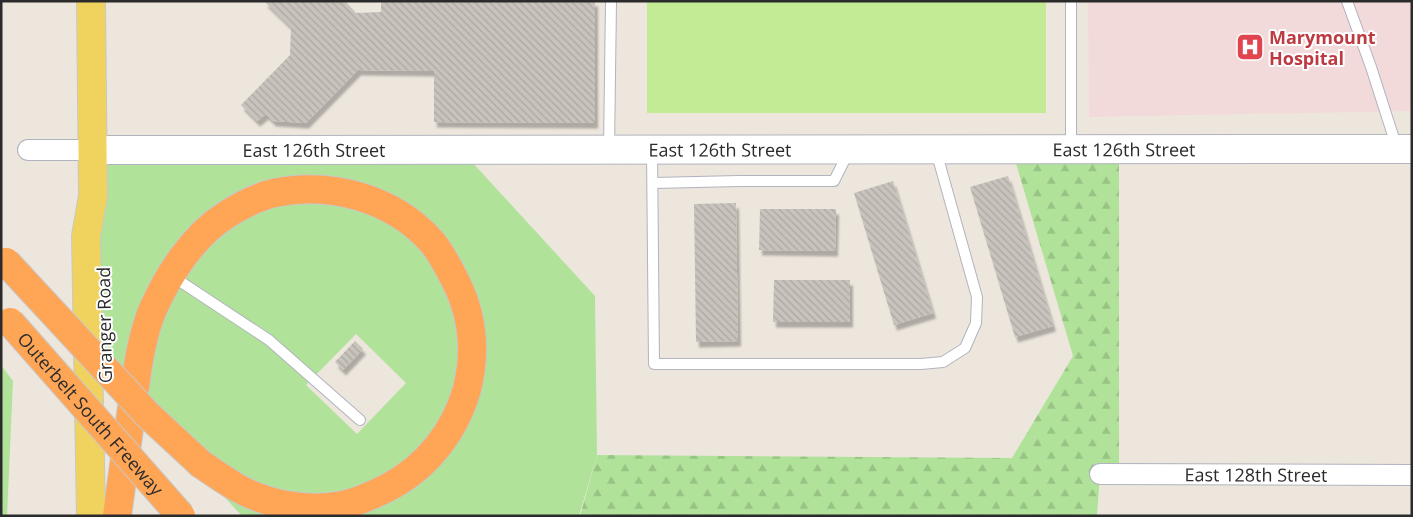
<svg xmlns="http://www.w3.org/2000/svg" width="1413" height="517" font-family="'Open Sans',sans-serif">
  <defs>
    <pattern id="forest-firs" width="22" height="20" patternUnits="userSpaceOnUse" patternTransform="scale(1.25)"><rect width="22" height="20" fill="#b0e399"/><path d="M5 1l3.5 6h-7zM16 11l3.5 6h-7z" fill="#98c384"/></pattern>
    <pattern id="building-back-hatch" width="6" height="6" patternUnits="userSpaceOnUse" patternTransform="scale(1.25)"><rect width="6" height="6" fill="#c8c3bc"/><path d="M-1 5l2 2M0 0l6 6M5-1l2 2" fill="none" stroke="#aca8a2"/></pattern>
    <filter id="shadow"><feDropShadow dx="3" dy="5.5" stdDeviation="1" flood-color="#0004"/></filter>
  </defs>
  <rect width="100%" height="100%" fill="#ede6dd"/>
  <!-- medical -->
  <path fill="#f3dada" d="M1088,1H1412V111L1089,117Z"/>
  <!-- grass -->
  <path fill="#b0e399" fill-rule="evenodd" d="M92,150H461L595,296L597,455L579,516H242L84,346ZM356,334L406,383L357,434L306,385Z
    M1,365L13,381L7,516H1Z"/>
  <!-- forest -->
  <path fill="url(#forest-firs)" d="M1012,150H1119V474H1100L1097,516H580L597,455L1012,458L1073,356Z"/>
  <!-- pitch -->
  <path fill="#c3ea95" d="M647,1H1046V113H647Z"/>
  <!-- building -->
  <path fill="url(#building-back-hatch)" filter="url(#shadow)" d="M264,1H345L356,13L381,12V1H595V123L434,122V71L358,70L306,123L273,121L266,114L257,121L241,105L290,55L291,27Z
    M1008,176L1053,326L1015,337L970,187Z
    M893,181L933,313L894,325L854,193Z
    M736,203L738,341L696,342L694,204Z
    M760,209H836L835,251L759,250Z
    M774,280H850V322H773Z
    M355,341L363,349L343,370L335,362Z"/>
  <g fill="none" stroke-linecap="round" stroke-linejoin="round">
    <!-- lane casing -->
    <g stroke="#b1b3be" stroke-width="12">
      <path id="lane" d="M1347,1L1371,67L1397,148
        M609,149L611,1
        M1071,149V1
        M652,150L654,364H921L943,362L965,348L976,323L977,297L936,151
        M653,183L739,181H834L849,151
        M172,276L269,340L360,420"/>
    </g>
    <!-- street casing -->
    <g stroke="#b1b3be" stroke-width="22">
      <g id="street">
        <path d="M28,150H92"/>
        <path id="s1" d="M1100,474L1412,475"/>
      </g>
    </g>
    <!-- secondary casing -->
    <g stroke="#b1b3be" stroke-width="30">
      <g id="secondary">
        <path id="s2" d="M92,150L1412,149"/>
      </g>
    </g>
    <!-- primary casing -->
    <g stroke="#c8c8c8" stroke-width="30">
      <path id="primary" d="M91,516L86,236L93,196L91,1"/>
    </g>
    <!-- highway casing -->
    <g stroke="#c8c8c8" stroke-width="30">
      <path id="highway" d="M117,516C122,479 127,443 132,407C137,374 140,340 153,309C168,275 193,236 226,215C240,206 257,197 274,193C330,181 393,198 432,242C442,254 449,268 456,282C473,316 476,353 467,389C455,432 426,468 387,488C373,495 358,502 343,505C308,512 267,505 236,487C224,480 213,472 201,464"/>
    </g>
    <!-- lane -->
    <use href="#lane" stroke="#fff" stroke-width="10"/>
    <!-- street -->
    <use href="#street" stroke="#fff" stroke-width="20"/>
    <!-- secondary -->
    <use href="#secondary" stroke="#fff" stroke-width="28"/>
    <!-- primary -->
    <use href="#primary" stroke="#f0d35e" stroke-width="28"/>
    <!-- highway -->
    <use href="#highway" stroke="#fea556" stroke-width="28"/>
    <!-- highway-bridge casing -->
    <g stroke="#c8c8c8" stroke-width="30" stroke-linecap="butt">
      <g id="highway-bridge">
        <path d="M6,262L147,414L201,464"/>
        <path id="s3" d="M10,322L181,516"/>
      </g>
    </g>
    <!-- highway-bridge -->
    <use href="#highway-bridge" stroke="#fea556" stroke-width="28"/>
  </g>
  <!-- icons -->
  <defs>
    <g id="hospital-square" transform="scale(1.4375)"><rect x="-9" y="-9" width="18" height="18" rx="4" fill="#e0444e" stroke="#fff"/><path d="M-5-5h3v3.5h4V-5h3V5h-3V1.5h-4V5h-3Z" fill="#fff"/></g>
  </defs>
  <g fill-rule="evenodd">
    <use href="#hospital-square" x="1250" y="47"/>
  </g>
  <g text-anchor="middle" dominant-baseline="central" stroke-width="4" stroke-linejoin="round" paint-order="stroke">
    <!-- health labels -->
    <g font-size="18" font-weight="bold" fill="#be3a42" stroke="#fff" text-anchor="start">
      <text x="1269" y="37">Marymount<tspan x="1269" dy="21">Hospital</tspan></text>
    </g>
    <!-- street labels -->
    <g font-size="18" fill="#2b2b2b" stroke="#fff">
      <text stroke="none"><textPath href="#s2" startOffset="222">East 126th Street</textPath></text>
      <text stroke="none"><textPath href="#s2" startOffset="628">East 126th Street</textPath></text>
      <text stroke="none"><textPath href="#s2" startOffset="1032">East 126th Street</textPath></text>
      <text transform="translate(104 325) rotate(-91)">Granger Road</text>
      <text stroke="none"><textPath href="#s3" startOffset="122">Outerbelt South Freeway</textPath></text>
      <text stroke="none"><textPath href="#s1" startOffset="156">East 128th Street</textPath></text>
    </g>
  </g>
  <!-- border -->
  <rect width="1413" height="517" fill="none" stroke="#2b2b2b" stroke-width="5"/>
</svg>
